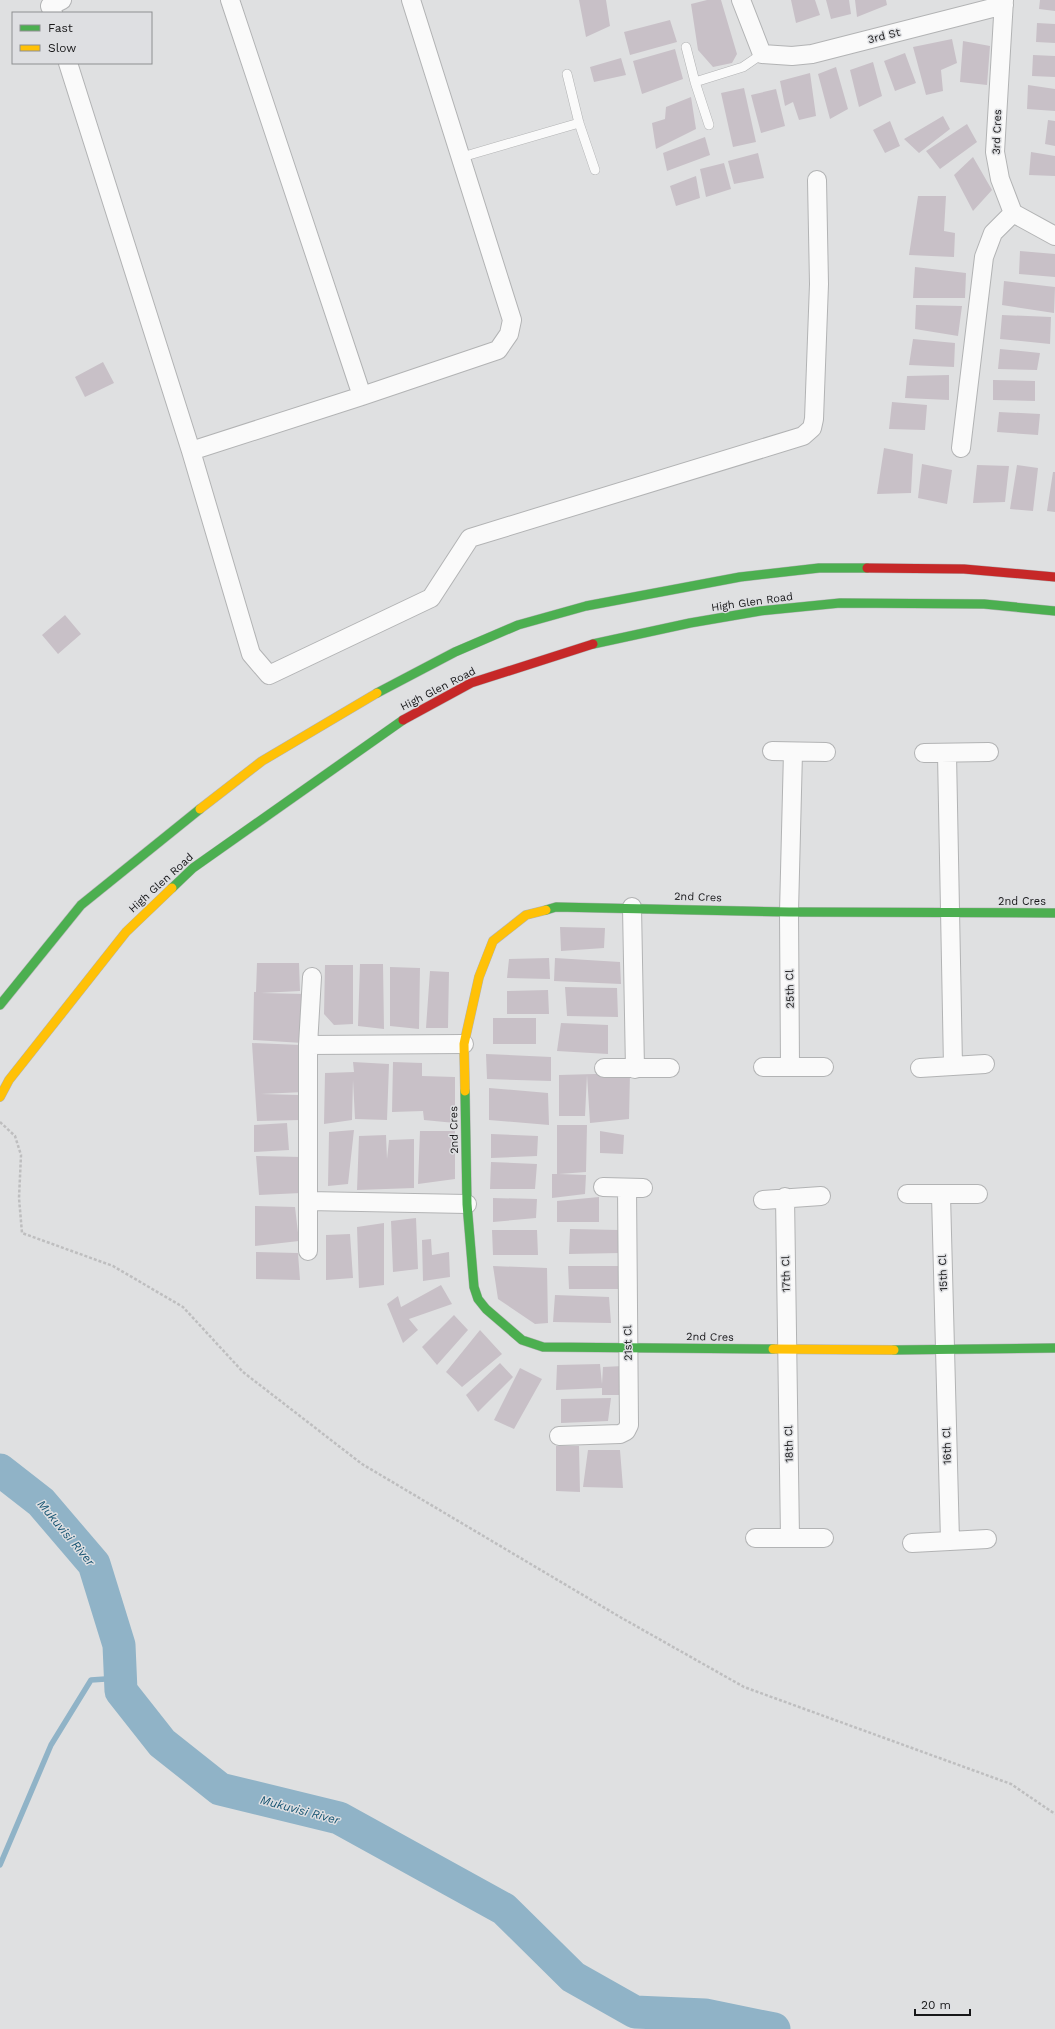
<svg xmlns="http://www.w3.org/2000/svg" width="1055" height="2029" font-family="'Work Sans',sans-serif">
  <rect width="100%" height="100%" fill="#dfe0e1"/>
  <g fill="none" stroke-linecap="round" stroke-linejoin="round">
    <!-- stream -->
    <path stroke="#90b3c7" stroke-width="5.5" d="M0,1865L51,1745L91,1680L120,1678"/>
    <!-- river -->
    <path stroke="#90b3c7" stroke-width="33" d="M0,1470L41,1502L94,1564L119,1645L121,1691L162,1743L220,1789L339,1818L504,1909L573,1977L635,2012L705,2015L774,2029"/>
  </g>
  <!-- building -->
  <path fill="#c8c0c7" d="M579,0H606L610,26L586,37Z
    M707,0H721L737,54L732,63L713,67L698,50L691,4Z
    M791,0H815L820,15L796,23Z
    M826,0H849L851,14L831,19Z
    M855,0H886L887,5L857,17Z
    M1040,0H1055V11L1039,9Z
    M670,20L677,42L630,55L624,32Z
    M1037,23L1055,24V43L1036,42Z
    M952,39L957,63L941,70L943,91L926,95L913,47Z
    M963,41L990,46L987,85L960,82Z
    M675,49L683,79L642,94L633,61Z
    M905,53L916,83L895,91L884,61Z
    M1033,55L1055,56V77L1032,76Z
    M621,58L626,75L594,82L590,67Z
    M873,62L882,96L859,107L850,70Z
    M836,67L848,109L830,119L818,74Z
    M810,73L816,116L799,120L793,102L785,106L780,81Z
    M1028,85L1055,89V111L1027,109Z
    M744,88L756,142L733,147L721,93Z
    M776,89L785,126L761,133L751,95Z
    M691,97L696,129L656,149L652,123L665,119L666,107Z
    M943,116L950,129L919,153L904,139Z
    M1048,120L1055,121V146L1045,144Z
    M890,121L900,146L885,153L873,130Z
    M967,124L977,142L940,169L926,151Z
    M705,137L710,155L667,171L663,153Z
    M1031,152L1055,156V176L1029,175Z
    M758,153L764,178L734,184L728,161Z
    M973,157L992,190L973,211L954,175Z
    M724,163L731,189L706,197L700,169Z
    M696,176L700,198L676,206L670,186Z
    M918,196H946L944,231L955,233L954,257L909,255Z
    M1020,251L1055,254V277L1019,274Z
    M915,267L966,273L965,298H913Z
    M1004,281L1055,287L1054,313L1002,305Z
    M916,305L962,306L958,336L915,329Z
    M1002,315L1051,317L1050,344L1000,339Z
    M913,339L955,343L954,367L909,365Z
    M1000,349L1040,353L1037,370L998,369Z
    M103,362L114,383L85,397L75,377Z
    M949,375V400L905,398L907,376Z
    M993,380L1035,381V401L993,400Z
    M892,402L927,405L925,430L889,429Z
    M999,412L1040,414L1038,435L997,432Z
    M884,448L913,454L911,493L877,494Z
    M922,464L952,470L947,504L918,498Z
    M977,465L1009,466L1005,502L973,503Z
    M1017,465L1038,468L1033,511L1010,509Z
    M1053,472H1055V512L1047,511Z
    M65,615L81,634L58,654L42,635Z
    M560,927L605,928L604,948L561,951Z
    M549,958L550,979L507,978L509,959Z
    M555,958L620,962L621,984L554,981Z
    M257,963H299L300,991L261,993L306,994L303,1043L253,1040L254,992H256Z
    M360,964H383L384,1029L358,1026Z
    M325,965H353V1024L334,1025L324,1014Z
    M390,967L420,968L419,1029L390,1026Z
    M430,971L449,972L448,1028H426Z
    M565,987L617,988L618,1017L567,1016Z
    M548,990L549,1014H507V991Z
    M493,1018H536V1044H493Z
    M561,1023L608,1025V1054L557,1051Z
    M252,1043L301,1045L304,1092L261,1094L299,1095L301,1120L257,1121Z
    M486,1054L551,1057V1081L487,1079Z
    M353,1062L389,1064L387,1120L355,1119L353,1080L352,1120L324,1124L325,1073L354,1072Z
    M393,1062L422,1063V1076L455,1077V1123L424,1120L423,1111L392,1112Z
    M630,1073L629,1119L590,1123L587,1075L585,1116H559V1075Z
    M489,1088L548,1093L549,1125L489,1120Z
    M287,1123L289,1150L254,1152V1125Z
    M557,1125H587L586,1172L559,1174L586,1175L585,1194L552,1198V1174H557Z
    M354,1130L348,1184L328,1186L329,1132Z
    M420,1131H455V1179L418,1184Z
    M600,1131L624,1135L623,1154L600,1153Z
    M491,1134L538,1136L537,1156L491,1158Z
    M386,1135L387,1159L389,1140L414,1139V1188L357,1190L359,1136Z
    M256,1156L301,1157V1193L259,1195Z
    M491,1162L537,1164L535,1189H490Z
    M599,1197V1222H557V1201Z
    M493,1198L537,1199L536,1218L493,1222Z
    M255,1206L295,1207L299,1241L255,1246Z
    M416,1218L418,1269L393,1272L391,1221Z
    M384,1223V1285L359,1288L357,1227Z
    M570,1229L619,1230L620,1253L569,1254Z
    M492,1230H537L538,1255H493Z
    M350,1234L353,1278L326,1280V1235Z
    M431,1239L432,1255L449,1252L450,1277L423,1281L422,1240Z
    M256,1252L298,1253L300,1280L256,1279Z
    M493,1266L547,1268L548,1323L535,1324L498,1299Z
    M568,1266H623V1289H569Z
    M441,1285L452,1304L409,1319L418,1330L403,1343L387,1304L398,1296L401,1307Z
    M555,1295L609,1297L611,1323L553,1322Z
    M454,1315L468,1330L437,1365L422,1347Z
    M480,1330L502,1354L462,1387L446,1372Z
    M500,1363L513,1377L478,1412L466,1395Z
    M600,1364L602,1384L603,1367L623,1366L621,1395H602V1388L556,1390L557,1365Z
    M520,1368L542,1379L514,1429L494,1420Z
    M611,1398L608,1421L561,1423V1399Z
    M556,1446H579L580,1492L556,1491Z
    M588,1450H620L623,1488L583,1487Z"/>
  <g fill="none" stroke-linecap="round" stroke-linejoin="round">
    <!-- lane casing -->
    <g stroke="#b2b3b4" stroke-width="10">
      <path id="lane" d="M686,47L695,82L709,125
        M567,74L579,123L595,170
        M695,82L743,67L762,54
        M462,157L579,123"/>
    </g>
    <!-- street casing -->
    <g stroke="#b2b3b4" stroke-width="20">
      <path id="street" d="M230,0L362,396
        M741,0L762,54L792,56L812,54L1004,5
        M1004,0L995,152L1000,179L1013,213L1055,236
        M53,13L50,6L62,0
        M68,63L191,451L251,654L269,675L431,598L470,538L803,436L812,428L814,419L819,284L817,180
        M961,448L984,257L993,233L1013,213
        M191,451L362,396L498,350L509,334L512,320L411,0
        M772,751L826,752
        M924,753L989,752
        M947,754L953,1066
        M632,907L635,1069
        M308,1045L464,1044
        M763,1067H824
        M790,1067L789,912L793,752
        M604,1068H670
        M920,1068L985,1064
        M603,1187L643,1188
        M907,1194H978
        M941,1195L950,1541
        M785,1197L790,1538
        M763,1200L821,1196
        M308,1201L467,1204
        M308,1251V1045L312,977
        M559,1436L620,1434L626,1431L629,1425L627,1188
        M755,1538H824
        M912,1543L987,1539"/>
    </g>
    <!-- fast casing -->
    <g stroke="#b2b3b4" stroke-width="10">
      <path id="fast" d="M593,644L690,623L760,611L840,603L984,604L1055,611
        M377,693L455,652L518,625L586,606L740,577L819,568H867
        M172,888L193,868L403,720
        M546,910L556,907L789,912L1055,913
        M0,1005L81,905L200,809
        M465,1091L467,1204L474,1287L478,1299L486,1309L522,1340L543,1347L773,1349
        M894,1350L1055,1348"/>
    </g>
    <!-- slow casing -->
    <g stroke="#b2b3b4" stroke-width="10">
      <path id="slow" d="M200,809L262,761L377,693
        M465,1091L464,1044L479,977L493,941L526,915L546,910
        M0,1097L9,1080L126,932L172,888
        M773,1349L894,1350"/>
    </g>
    <!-- jam casing -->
    <g stroke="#b2b3b4" stroke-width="10">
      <path id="jam" d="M867,568L964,569L1055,577
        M403,720L471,683L593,644"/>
    </g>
    <!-- path -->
    <path stroke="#bebebf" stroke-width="2.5" stroke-dasharray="3 2" stroke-linecap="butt" d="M0,1122L15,1136L21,1155L19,1198L22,1233L113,1266L183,1307L243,1372L362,1464L620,1617L744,1687L1011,1784L1055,1814"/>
    <!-- lane -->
    <use href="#lane" stroke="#fafafa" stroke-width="9"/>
    <!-- street -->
    <use href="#street" stroke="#fafafa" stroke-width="18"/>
    <!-- fast -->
    <use href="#fast" stroke="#4caf50" stroke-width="9"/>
    <!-- slow -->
    <use href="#slow" stroke="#ffc107" stroke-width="9"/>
    <!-- jam -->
    <use href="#jam" stroke="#c62828" stroke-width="9"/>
  </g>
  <g text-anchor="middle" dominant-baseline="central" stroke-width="3" stroke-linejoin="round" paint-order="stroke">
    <!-- street labels -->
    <g font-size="11" fill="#171718" stroke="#dedfe2">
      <text transform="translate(884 36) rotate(-14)">3rd St</text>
      <text transform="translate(997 132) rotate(-88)">3rd Cres</text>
      <text transform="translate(752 602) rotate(-8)">High Glen Road</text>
      <text transform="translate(438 689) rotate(-27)">High Glen Road</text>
      <text transform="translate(161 883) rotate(-42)">High Glen Road</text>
      <text transform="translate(698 897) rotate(2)">2nd Cres</text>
      <text x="1022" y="901">2nd Cres</text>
      <text transform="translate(790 989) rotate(-91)">25th Cl</text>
      <text transform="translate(454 1130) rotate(-91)">2nd Cres</text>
      <text transform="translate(943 1273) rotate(-92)">15th Cl</text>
      <text transform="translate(786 1274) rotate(-91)">17th Cl</text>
      <text transform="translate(710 1337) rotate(1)">2nd Cres</text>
      <text transform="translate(628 1343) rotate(-91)">21st Cl</text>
      <text transform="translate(789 1444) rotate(-91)">18th Cl</text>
      <text transform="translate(947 1446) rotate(-91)">16th Cl</text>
    </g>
    <!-- water labels -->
    <g font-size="12" font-style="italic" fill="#165472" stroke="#dedfe2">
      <text transform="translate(66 1533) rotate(50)">Mukuvisi River</text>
      <text transform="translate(300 1810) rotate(15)">Mukuvisi River</text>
    </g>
  </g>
  <!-- legend -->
  <rect x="12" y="12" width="140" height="52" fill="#dedfe2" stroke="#8e8f91"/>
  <rect x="20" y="25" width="20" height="6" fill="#4caf50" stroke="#8e8f91"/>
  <text x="48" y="32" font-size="12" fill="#171718">Fast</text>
  <rect x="20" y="45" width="20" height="6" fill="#ffc107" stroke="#8e8f91"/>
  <text x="48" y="52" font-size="12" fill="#171718">Slow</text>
  <!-- scale -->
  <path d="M915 2009v6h55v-6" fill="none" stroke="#171718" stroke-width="2"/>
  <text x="921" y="2009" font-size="12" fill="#171718" stroke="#dedfe2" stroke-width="3" paint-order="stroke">20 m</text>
</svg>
